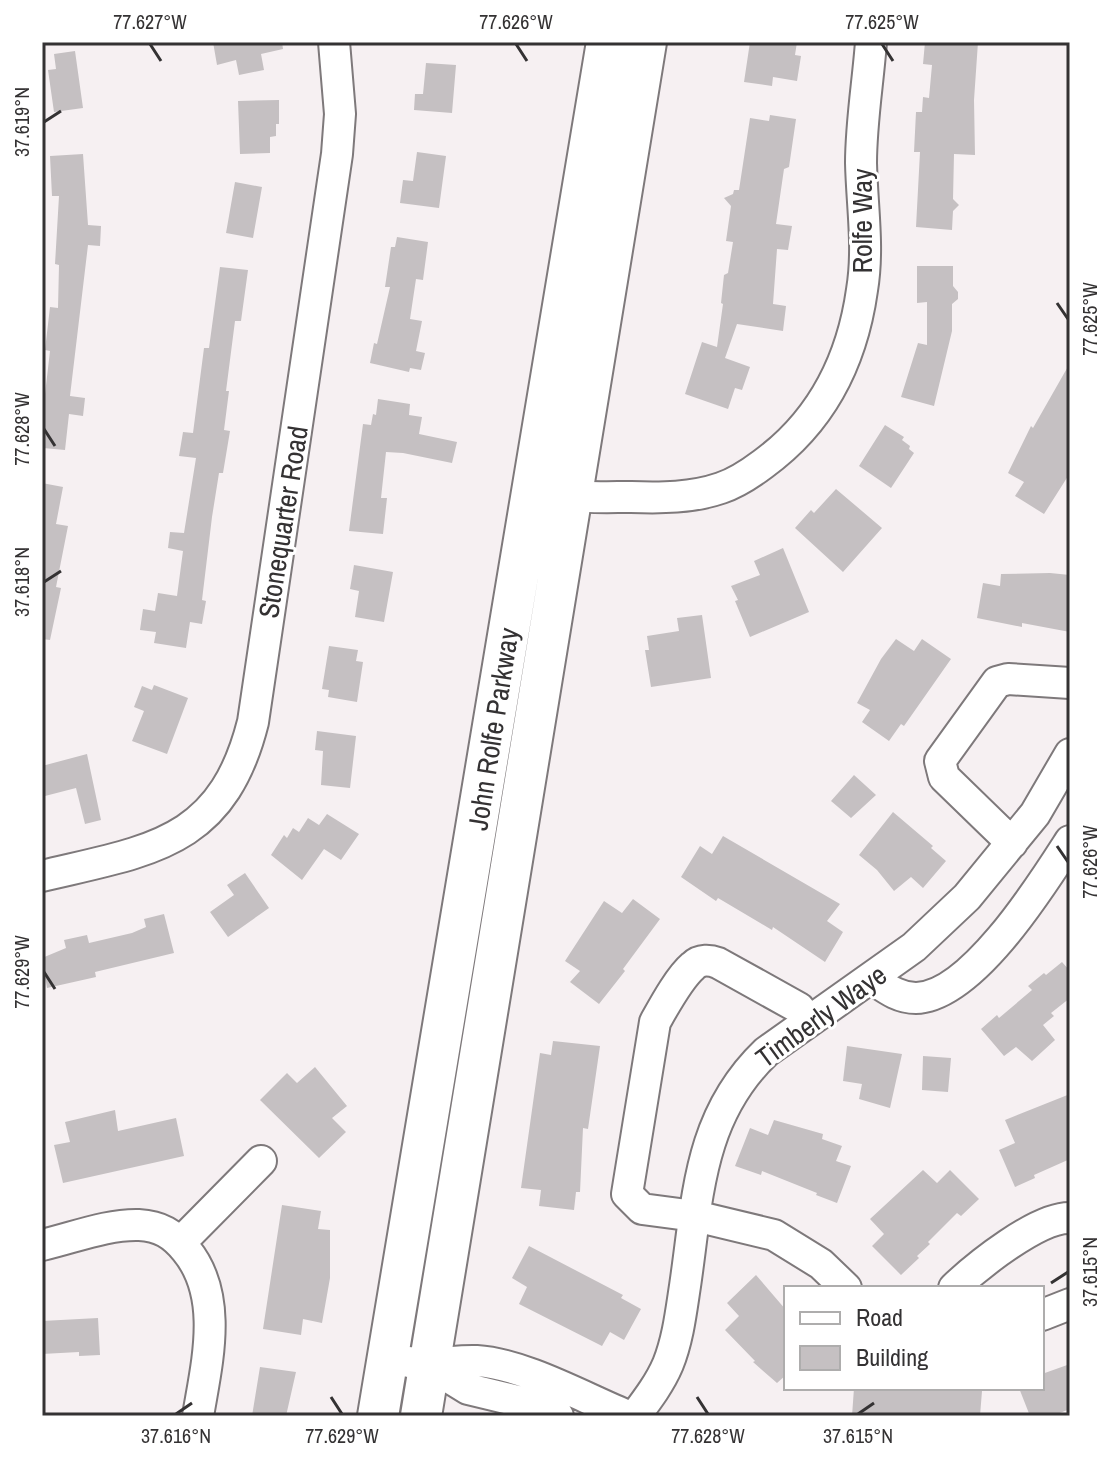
<svg xmlns="http://www.w3.org/2000/svg" width="1112" height="1458" font-family="'Archivo Narrow',sans-serif">
  <rect width="100%" height="100%" fill="#f6f0f2"/>
  <!-- building -->
  <path fill="#c5c0c2" d="M213,42H282L283,49L261,54L264,70L239,75L236,60L217,65Z
    M750,42H797L795,55L801,56L797,81L773,77L772,86L744,82Z
    M925,42H978L974,100L975,155L954,154L953,199L959,205L953,211L952,230L916,227L920,152H914L916,112H922L923,97L929,98L932,65L923,64Z
    M75,51L83,108L54,112L48,70L56,69L54,54Z
    M426,63L456,65L452,113L414,110L415,94H423Z
    M279,100V124H276V136L270,137V153L240,154L238,101Z
    M770,115L796,119L789,167L784,169L776,224L792,226L788,250L777,249L773,304L786,306L783,331L737,324L725,358L750,367L742,390L735,388L728,409L685,394L702,342L717,347L723,304L721,303L724,275L728,273L733,242L726,241L731,206L724,198L733,194L734,190H739L750,118L769,121Z
    M417,152L446,156L439,208L400,203L403,180L413,181Z
    M83,154L88,225L101,226L100,246L88,245L70,396L85,398L83,416L69,414L65,450L43,448L45,430H42V393L45,394L50,351L45,350L50,307L58,308L59,265L55,264L59,196H52L50,156Z
    M235,182L262,187L253,238L226,233Z
    M397,237L428,242L423,280L416,279L410,319L422,321L416,351L425,353L421,370L410,368L409,372L370,363L374,343L377,344L390,287H385L391,247H395Z
    M917,266H953V286L958,292V299L952,304V331L934,406L901,397L918,343L927,345V302L917,303Z
    M220,267L248,270L241,321H235L226,391H229L224,430L230,431L223,473H219L212,517L202,600L206,601L202,624L190,622L186,648L154,643L156,632L140,630L143,609L155,611L158,593L177,596L183,551L168,548L170,532L184,533L196,458L179,456L183,432L193,433L204,348H209Z
    M1070,363V473L1044,514L1015,496L1024,482L1008,473L1031,426L1033,428Z
    M378,399L410,404L409,415L422,417L419,434L457,442L452,463L403,453L386,452L381,498H387L383,534L349,531L363,424L371,425L373,414L376,415Z
    M885,425L904,437L902,440L910,446L909,449L914,453L891,488L859,466Z
    M42,483L63,487L56,524L68,526L56,587L61,588L50,640L42,639Z
    M836,489L882,528L843,572L795,528L811,510L814,513Z
    M783,548L809,612L750,637L735,601L738,600L731,586L760,575L754,561Z
    M354,565L393,572L384,622L355,617L359,591L350,589Z
    M1050,573L1070,575V632L1022,623V627L977,618L983,583L1000,586L1001,574Z
    M702,615L711,678L651,687L645,650H649L647,636L679,631L677,618Z
    M896,639L914,651L922,639L951,659L904,726L901,724L889,741L862,722L870,710L857,703L881,659Z
    M329,646L358,650L356,661L363,662L357,702L328,697L329,690L322,689Z
    M154,685L188,698L167,754L132,741L144,711L134,707L142,686L152,690Z
    M317,731L356,736L350,788L321,785L323,751L315,750Z
    M87,754L101,820L85,824L76,788L45,796L42,766Z
    M854,775L876,795L851,818L831,801Z
    M893,812L933,846L931,848L946,861L923,888L911,877L894,891L877,870L859,855Z
    M327,814L359,834L341,860L324,849L302,880L271,855L284,835L287,838L293,828L299,832L308,818L319,825Z
    M723,836L840,904L827,921L843,932L825,962L773,927L772,930L718,898L716,901L681,877L700,846L712,854Z
    M245,873L269,908L228,937L210,912L234,895L227,885Z
    M633,899L660,919L623,969L625,971L599,1004L570,982L580,971L565,961L604,901L622,913Z
    M164,914L174,953L95,972L96,977L47,988L42,958L66,948L64,940L87,935L89,943L132,933L146,927L144,919Z
    M1062,962L1070,971V998L1051,1013L1054,1016L1043,1025L1055,1040L1032,1061L1016,1047L1004,1056L981,1029L997,1015L999,1018L1032,990L1028,986L1044,973L1046,975Z
    M553,1041L600,1046L588,1129L583,1128L580,1192H576L574,1210L539,1206L541,1190L521,1188L540,1053L551,1055Z
    M847,1046L902,1054L890,1108L859,1099L862,1084L843,1081Z
    M923,1056L951,1058L948,1092L922,1090Z
    M315,1067L347,1106L332,1118L346,1132L319,1158L260,1100L287,1073L297,1083Z
    M1070,1094V1159L1034,1175L1035,1178L1015,1187L999,1150L1015,1143L1005,1120Z
    M115,1110L118,1131L176,1118L184,1156L63,1183L54,1145L70,1142L65,1122Z
    M774,1120L823,1134L822,1139L842,1146L836,1161L851,1166L837,1203L816,1195L817,1193L762,1171L761,1175L735,1166L750,1128L768,1135Z
    M923,1170L937,1183L950,1170L979,1199L961,1216L957,1213L928,1242L930,1244L917,1256L919,1258L901,1275L872,1246L884,1234L870,1219Z
    M282,1205L321,1211L318,1229L330,1230V1278L322,1323L303,1319L301,1335L263,1329Z
    M529,1246L623,1295L621,1298L641,1309L624,1340L610,1332L602,1346L519,1304L527,1287L512,1278Z
    M756,1275L786,1310V1375L777,1383L753,1362L755,1361L725,1330L739,1316L727,1303Z
    M98,1318L100,1355L79,1356V1352L42,1354V1321Z
    M1070,1364V1409L1052,1416H1030L1019,1388H1042V1374Z
    M260,1367L296,1372L286,1416H252Z
    M854,1388L982,1391L980,1416H852Z"/>
  <g fill="none" stroke-linecap="round" stroke-linejoin="round">
    <!-- minor casing -->
    <g stroke="#7e797b" stroke-width="34">
      <path id="minor" d="M553,491C579,499 605,497 631,497C661,498 692,498 721,488C736,483 751,473 763,464C822,421 852,361 862,290C869,248 862,206 861,163C861,123 868,82 871,42
        M1012,843L944,777L940,761L997,682L1008,679L1070,683
        M42,876C150,850 222,845 253,722L337,154L340,114L334,42
        M871,978C886,988 898,998 916,998C972,997 1043,883 1070,841
        M808,1022L799,1008L718,963C710,960 700,959 693,966C679,978 664,1006 655,1022L627,1194L642,1209L695,1216L774,1235L821,1264L846,1288
        M180,1243L261,1161
        M42,1245C73,1238 107,1224 139,1225C160,1226 173,1234 186,1250C224,1296 207,1362 198,1416
        M954,1288C977,1266 1038,1217 1070,1218
        M1042,1315L1070,1304
        M409,1362C432,1366 454,1360 477,1361C524,1364 584,1398 628,1416
        M429,1365L468,1389L522,1402L558,1416
        M635,1416C647,1400 660,1383 668,1364C678,1339 681,1312 685,1286C698,1198 698,1117 766,1052L914,947L967,897L1035,814L1070,754"/>
    </g>
    <!-- major casing -->
    <g stroke="#7e797b" stroke-width="44">
      <path id="major" d="M378,1416L607,42
        M421,1416L646,42"/>
    </g>
    <!-- minor -->
    <use href="#minor" stroke="#fff" stroke-width="30"/>
    <!-- major -->
    <use href="#major" stroke="#fff" stroke-width="40"/>
  </g>
  <!-- ticks -->
  <path fill="none" stroke="#343233" stroke-width="3" d="M150,44L161,61M516,44L527,61M882,44L893,61M44,122L61,111M1057,303L1068,319M44,429L55,446M44,582L61,571M1057,846L1068,862M44,972L55,989M1051,1283L1068,1272M331,1397L342,1414M697,1397L708,1414M176,1414L192,1403M858,1414L874,1403"/>
  <g text-anchor="middle" dominant-baseline="central" stroke-width="6" stroke-linejoin="round" paint-order="stroke">
    <!-- street labels -->
    <g font-size="28" fill="#343233" stroke="#fff">
      <text transform="translate(862 221) rotate(-90)">Rolfe Way</text>
      <text transform="translate(283 522) rotate(-81)">Stonequarter Road</text>
      <text transform="translate(493 729) rotate(-81)">John Rolfe Parkway</text>
      <text transform="translate(821 1016) rotate(-36)">Timberly Waye</text>
    </g>
  </g>
  <!-- border -->
  <rect width="1112" height="1458" fill="none" stroke="#ffffff" stroke-width="88"/>
  <!-- legend -->
  <rect x="784" y="1286" width="260" height="104" fill="#ffffff" stroke="#aeadad" stroke-width="2"/>
  <rect x="800" y="1312" width="40" height="12" fill="#ffffff" stroke="#aeadad" stroke-width="2"/>
  <text x="856" y="1326" font-size="24" fill="#343233">Road</text>
  <rect x="800" y="1346" width="40" height="24" fill="#c5c0c2" stroke="#aeadad" stroke-width="2"/>
  <text x="856" y="1366" font-size="24" fill="#343233">Building</text>
  <rect x="44" y="44" width="1024" height="1370" fill="none" stroke="#343233" stroke-width="3"/>
  <g font-size="20" text-anchor="middle" fill="#343233">
    <text x="150" y="29">77.627°W</text>
    <text x="516" y="29">77.626°W</text>
    <text x="882" y="29">77.625°W</text>
    <text transform="translate(22 122) rotate(-90)" y="7">37.619°N</text>
    <text transform="translate(1090 319) rotate(-90)" y="7">77.625°W</text>
    <text transform="translate(22 429) rotate(-90)" y="7">77.628°W</text>
    <text transform="translate(22 582) rotate(-90)" y="7">37.618°N</text>
    <text transform="translate(1090 862) rotate(-90)" y="7">77.626°W</text>
    <text transform="translate(22 972) rotate(-90)" y="7">77.629°W</text>
    <text transform="translate(1090 1272) rotate(-90)" y="7">37.615°N</text>
    <text x="176" y="1443">37.616°N</text>
    <text x="342" y="1443">77.629°W</text>
    <text x="708" y="1443">77.628°W</text>
    <text x="858" y="1443">37.615°N</text>
  </g>
</svg>
